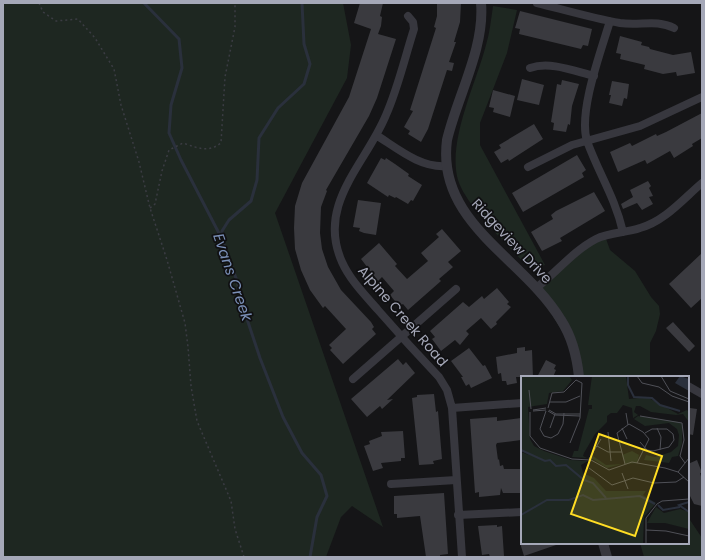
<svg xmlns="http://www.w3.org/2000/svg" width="705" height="560" font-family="Poppins,sans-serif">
  <rect width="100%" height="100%" fill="#151517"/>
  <!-- green -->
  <path fill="#1e2721" d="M3,3H343L351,45L347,78L275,213L383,527L352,506L341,517L326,557H3Z
    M493,6L517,10L507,53L480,123V145L545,265L535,268L526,265C507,244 466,206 458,180C447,141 476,84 486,45C490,32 491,19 493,6Z
    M605,236L610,250L635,271L651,297L659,306L660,314L656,331L650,343V375L640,377H579L575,353L536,288L575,254Z
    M688,517L702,538V557H644L640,543H688Z"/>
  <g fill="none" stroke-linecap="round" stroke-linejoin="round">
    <!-- stream -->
    <path stroke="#2a303c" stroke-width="3" d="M144,3L179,39L182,68L171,105L169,133L181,160L222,239L237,281L243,307L260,358L283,417L302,453L321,475L327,496L317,517L310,557
      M222,237V231L229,220L251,201L257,180L259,138L278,108L304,84L310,64L304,44L302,3"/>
  </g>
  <!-- building -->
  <path fill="#3a3a3f" d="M360,3H383L380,16L382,17L381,26L378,34L396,39L377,98L369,116L326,190L327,191L321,207L320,233L322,249L328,267L341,290L371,322L374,327L372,329L376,334L343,364L330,350L332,348L329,345L346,329L325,306L323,308L310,290L301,270L295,249L294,228L295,206L302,183L349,97L371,29L354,23Z
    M444,3H461L460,22L454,42H456L449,62L454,63L452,71L447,70L428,129L421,142L408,134L410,131L404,127L413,111L410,110L436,28L434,27L437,16V4Z
    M520,11L592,29L588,46L583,45L581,49L519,34L520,29L515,28Z
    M620,36L642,42L641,45L649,47L650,49L673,55L691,52L695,73L677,76L676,72L663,74L644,69L645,65L620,59L621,54L616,53Z
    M522,79L544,85L539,105L517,100Z
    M562,80L579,84L572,106L570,125L568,124L566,132L553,130L554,123L551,122L557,84L561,85Z
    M612,81L629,84L627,99L624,98L622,106L609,103L611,95H609Z
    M493,90L515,96L510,117L493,112L494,108L489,107Z
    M702,113V138L692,144L693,146L674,158L670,151L647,164L645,160L618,172L610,152L630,143L632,146L656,134L657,136L666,132Z
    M534,124L543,139L509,161L508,159L501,163L494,152L501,148L499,145Z
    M577,155L586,170L582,173L584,177L523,212L512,193Z
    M381,158L385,160L386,158L395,164L409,174L408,176L422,185L413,201L411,200L408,204L396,197L395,198L389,195L388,197L367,183Z
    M648,181L651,186L649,188L653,196L649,197L653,204L642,210L637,203L623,209L621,204L633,197L630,190Z
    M594,192L605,211L560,238L562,241L542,251L531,232L553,219L551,215L556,211Z
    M358,200L381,203L376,235L364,233L359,231L360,228L353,227Z
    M442,229L461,251L448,262L453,267L439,279L441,281L408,310L403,304L399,306L390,295L394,291L382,277L378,281L361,259L379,243L397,264L395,266L407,279L428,261L421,253L439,237L436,234Z
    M702,253V298L691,308L669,284Z
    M497,288L509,302L507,304L511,307L496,322L497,324L491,329L481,318L466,331L469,334L460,345L455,340L441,351L432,339L435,337L430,331L463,302L469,307L482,296L484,299Z
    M673,322L695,346L689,352L666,328Z
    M525,347V351L532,350L533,377H516L517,383L507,385L506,381H502L501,373L498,374L496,357L517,353V348Z
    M469,348L483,366L485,365L492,378L471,388L469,384L466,386L461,377H463L451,361Z
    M398,359L403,365L406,362L415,373L387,400L393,399L382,409L380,406L367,417L351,399Z
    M546,360L556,365L554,369L556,370L553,377H537Z
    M434,394L436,412L438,411L442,459L433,461L434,464L419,465L412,398L417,397V395Z
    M690,408L697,409L693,435L688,434V409Z
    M497,417V421L521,418L522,422L521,440L497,443L496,445L498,460L499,459L500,466L503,465L504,469H522V493H503L501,488L500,495L479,497V492L475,493L470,419Z
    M403,431L405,458H401V461L381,463L383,468L373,471L364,446L370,444L369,441L382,436L381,432Z
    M697,460L702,473H700L702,480V506L694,504L688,492V464Z
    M444,493L448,554L440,555V557H426L420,516L397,518V514H394V496Z
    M497,525V527L502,526L504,556L490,557L489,554L482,555L478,526Z
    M520,543H559V544L524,556Z"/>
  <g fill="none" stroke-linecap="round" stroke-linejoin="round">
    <!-- path -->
    <path stroke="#3b3c43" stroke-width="1.5" stroke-dasharray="2 3" stroke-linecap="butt" d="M39,3L43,12L56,21L78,19L95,38L114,69L121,105L139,162L150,208L167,260L185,323L188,347L191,386L197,421L231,501L235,529L244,557
      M150,208L155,204L162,171L169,150L183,143C198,148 208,153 221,143L225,77L235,27V3"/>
    <!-- minor -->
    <path stroke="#37373e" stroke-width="8" d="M537,3C565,10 592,18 620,23C640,26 656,19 674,28
      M408,16L413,22L414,29C405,57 398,88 386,115C366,164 316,204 342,262C350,280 365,295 378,310C398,333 418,355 439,377L447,390L452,408L462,557
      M610,21C601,51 578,112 587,141C598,172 615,197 623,232
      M530,68C550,61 574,71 594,76
      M376,135C397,148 420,168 446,166
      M528,167L572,145L640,126L702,97
      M536,288C556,273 573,251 596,239C610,232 626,233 640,228C665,221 683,199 702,183
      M353,379L456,289
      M688,386L702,394
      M452,408L522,403
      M391,484L456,480
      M458,515L522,512"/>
    <!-- tertiary -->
    <path stroke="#37373e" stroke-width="10" d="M481,3C485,48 457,97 447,140C436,223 524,258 561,320C572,337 577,357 579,377
      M603,543L607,557"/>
  </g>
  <g text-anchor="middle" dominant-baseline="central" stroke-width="3.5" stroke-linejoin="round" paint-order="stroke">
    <!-- street labels -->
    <g font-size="14" fill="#a5a8b8" stroke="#101012">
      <text transform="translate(512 241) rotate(47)">Ridgeview Drive</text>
      <text transform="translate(403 316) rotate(49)">Alpine Creek Road</text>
    </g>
    <!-- water labels -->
    <g font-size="15" font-style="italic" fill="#7a8fb6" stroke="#101012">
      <text transform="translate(233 277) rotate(71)">Evans Creek</text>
    </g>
  </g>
  <!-- overview -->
  <g transform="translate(521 376)">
    <rect width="168" height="168" fill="#151517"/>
    <path d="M0,0H48L51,4L42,15L28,17L26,28L7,31L9,63L13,70L23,75L50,84L67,85L60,89L62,97L73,102L85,115H125L122,119L135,127L123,141L122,168H0V76L8,79L0,74ZM71,0H105L108,23L126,21L157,38L166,34L168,36V46L162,38L155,39L130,36L119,30H115L113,36L117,39L112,42L111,32L102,29L96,37H90L86,40V46L74,58L63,77L62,80L66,82L51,81L53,75H57L68,33H71V29H67ZM117,40L158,46L161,48V67L157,80L151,81L148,87L123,84L125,79L134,81L150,76L157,70L158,59L156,53L148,47L124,50L113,43ZM111,75L118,79L116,87L104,88L101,79ZM72,80L85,89L101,88L86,92L70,82ZM135,131L143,137L159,133L168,136V153L144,147H126Z" fill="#1e2721"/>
    <path d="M159,0L168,3V15L154,7Z" fill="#2a303c"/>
    <path fill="none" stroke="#2a303c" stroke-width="2" d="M107,0V9L113,21L131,22L139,29L159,35M0,74L24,85L29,84L35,90L45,89L63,104L72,107L85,122M168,126L158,129L168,136M137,129L142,134L159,131M0,139L26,124H48L62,119L72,124L119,120L134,128"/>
    <path fill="none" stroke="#4f5057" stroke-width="1" d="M116,0L121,7L138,11L151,20L168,26M140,0L149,15L168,23M8,14L10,33M29,26H45L59,20M27,32L31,17L43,16L55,4L61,7L59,42L49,67M12,34L25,32M28,34L35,38H59M12,35L25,34M25,35L19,53L23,60L30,62L37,58L42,48L43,37M27,35L34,39L59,40M9,36V60L19,72L51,83L70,84L88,94L111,86L144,92L157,96L168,106M105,37L107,49M119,40L161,47L163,64L159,80L164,87M29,52L34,38M101,52L106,63M136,52L140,61L139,74M87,56L90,85M119,66L126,74L132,75L148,71L153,64L152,58L146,53H131L124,57M76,70L87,76H101M68,83L80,63M104,88L96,57L108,48L122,56L128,63L116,87M68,92L91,109L112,102L133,107L155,106L163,101M157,96L168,82M101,97L107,113M125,154L145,155L168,160M125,168V142L136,128L141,125L168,123"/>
    <path fill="#ffdd24" fill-opacity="0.15" stroke="#ffdd24" stroke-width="2" d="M78,58L141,80L114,160L50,138Z"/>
    <rect width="168" height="168" fill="none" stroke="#a5a8b8" stroke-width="2"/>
  </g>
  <!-- border -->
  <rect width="705" height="560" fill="none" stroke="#a5a8b8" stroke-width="8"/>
</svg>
